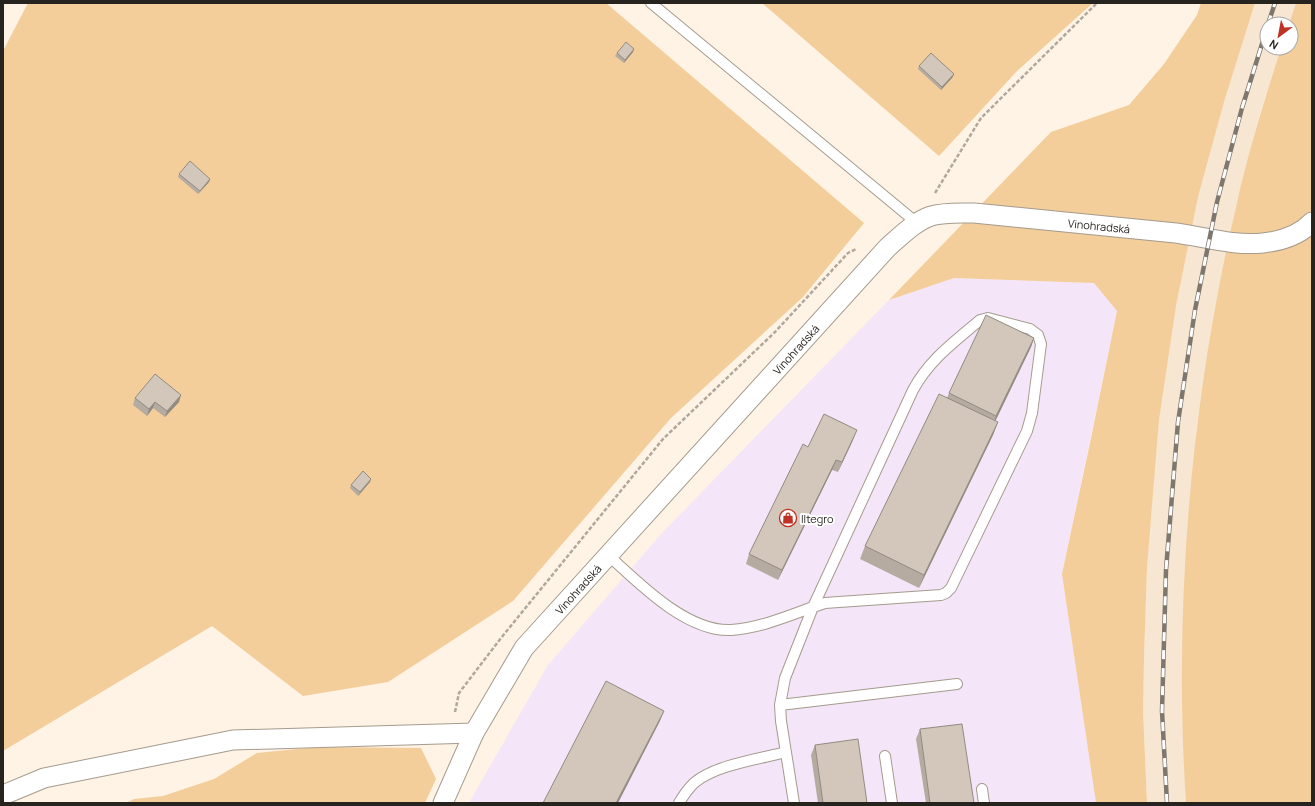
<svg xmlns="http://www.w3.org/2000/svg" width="1315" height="806" font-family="Manrope,sans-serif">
  <rect width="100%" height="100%" fill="#fef3e5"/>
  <!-- built -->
  <path fill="#f6e6d2" d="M1255,3H1296L1289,24H1267V48H1281L1260,113L1236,206L1214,313L1197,424L1185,571L1182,658V711L1186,803H1147L1143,711L1144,657L1147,568L1159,420L1176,306L1198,197L1224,102Z"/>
  <!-- industrial -->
  <path fill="#f4e5f8" d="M954,278L1094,283L1117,311L1062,574L1096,803H469L548,665L662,533L889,300Z"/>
  <!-- green -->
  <path fill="#f3cd9a" d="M28,3H606L864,223L803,297L671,418L513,601L388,682L303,696L212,626L3,751V51Z
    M762,3H1093L1017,71L939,156Z
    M1201,3H1255L1224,102L1198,197L1176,306L1159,420L1147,568L1144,657L1143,711L1147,803H1096L1062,574L1090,443L1117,311L1094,283L954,278L889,300L1051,132L1129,105L1164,64L1197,15Z
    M1296,3H1312V803H1186C1173,606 1191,399 1236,207C1248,153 1264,101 1281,48H1291V24H1289Z
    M317,747L421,748L436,779L425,803H126L134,799L163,796L214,779L257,753Z"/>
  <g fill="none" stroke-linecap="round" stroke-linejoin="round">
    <!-- lane casing -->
    <g stroke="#a59b8e" stroke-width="12">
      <path id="lane" d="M651,3L917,223
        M988,318L1030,329L1038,335L1041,344L1032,413L1027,431L951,588L946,593L941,595L839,602L825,603L813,607L913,390C929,360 954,342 980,320Z
        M608,555C639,583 686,632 731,630C759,628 786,617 813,607L785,678L780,705L781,721L794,803
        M780,705L957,684
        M885,756L892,803
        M982,789L984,803
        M679,803C683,796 688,789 694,783C715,765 759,759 786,752"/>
    </g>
    <!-- street casing -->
    <g stroke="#a59b8e" stroke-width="21">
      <g id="street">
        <path d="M3,795L44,778L233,740L474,733"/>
        <path id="s1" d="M443,803L474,733L524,648L888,247C901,236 914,222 931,216C944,212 960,213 974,213C1041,220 1109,226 1176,233C1205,237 1233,246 1263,243C1281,241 1299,236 1312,222"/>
      </g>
    </g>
    <!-- path -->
    <path stroke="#b1a89d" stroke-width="2.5" stroke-dasharray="4 2" stroke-linecap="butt" d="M935,193L981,118L1097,3
      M455,712L459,693L501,638L663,439L775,332L848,253L856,249"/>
    <!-- lane -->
    <use href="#lane" stroke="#fff" stroke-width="10"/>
    <!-- street -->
    <use href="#street" stroke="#fff" stroke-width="19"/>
    <!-- rail casing -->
    <g stroke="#7e776e" stroke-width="4.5">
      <path id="rail" d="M1268,24L1275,3
        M1167,803L1162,711L1166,570L1178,422L1195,310L1217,202L1242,108L1267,28"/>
    </g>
    <!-- rail -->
    <use href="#rail" stroke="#fff" stroke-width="3" stroke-dasharray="9" stroke-linecap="butt"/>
  </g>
  <!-- wall -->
  <path fill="#b5aba0" d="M633,52L624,63L615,56L617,53Z
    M919,66L954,74L952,78L941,90L918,69Z
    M179,174L210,179L209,182L198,194L178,177Z
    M1034,338L1031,347L995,421L998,422L993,435L919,588L860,559L865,546L947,398L949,393Z
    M135,398L179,402L165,417L153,408L147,416L133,405Z
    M853,440L838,472L832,470L778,580L746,564L749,554L808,447Z
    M370,482L358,496L350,488L351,485Z
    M920,729L974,803H926L916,739Z
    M815,745L867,803H818L811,755Z"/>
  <!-- shaded-wall -->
  <path fill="#938b82" d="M634,49L633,52L624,63L625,60Z
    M954,74L952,78L941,90L942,87Z
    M210,179L209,182L198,194L200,191Z
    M1034,338L1031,347L993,426L996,416Z
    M181,395L179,402L165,417L167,411Z
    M155,402L153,408L147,416L149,409Z
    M998,422L993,435L919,588L924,575Z
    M857,430L853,440L838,472L842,462Z
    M836,460L832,470L778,580L782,570Z
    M371,479L370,482L358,496L360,492Z
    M664,711L660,721L618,803H616Z"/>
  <!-- building -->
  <path fill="#d2c7ba" stroke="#938b82" d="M626,42L634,49L625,60L617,53Z
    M931,53L954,74L942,87L919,66Z
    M190,161L210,179L200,191L179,174Z
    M986,315L1034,338L996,416L949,393Z
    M155,374L181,395L167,411L155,402L149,409L135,398Z
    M939,394L998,422L924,575L865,546Z
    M824,414L857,430L842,462L836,460L782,570L749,554L803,444L808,447Z
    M363,471L371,479L360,492L351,485Z
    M606,681L664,711L616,803H543Z
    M962,724L974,803H930L920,729Z
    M858,739L867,803H823L815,745Z"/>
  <!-- icons -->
  <defs>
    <g id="shop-ring" transform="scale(0.9)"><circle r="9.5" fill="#fff" stroke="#bf3125" stroke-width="1.5"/><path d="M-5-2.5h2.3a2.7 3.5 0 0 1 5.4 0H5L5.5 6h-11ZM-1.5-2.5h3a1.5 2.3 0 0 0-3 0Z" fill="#bf3125"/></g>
  </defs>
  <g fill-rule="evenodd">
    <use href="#shop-ring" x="788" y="518"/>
  </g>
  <g text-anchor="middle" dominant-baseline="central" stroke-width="4" stroke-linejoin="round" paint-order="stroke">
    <!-- street labels -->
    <g font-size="11" fill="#27231e" stroke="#fff">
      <text stroke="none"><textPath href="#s1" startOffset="939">Vinohradská</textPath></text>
      <text stroke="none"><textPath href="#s1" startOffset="579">Vinohradská</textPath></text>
      <text stroke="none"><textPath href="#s1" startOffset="255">Vinohradská</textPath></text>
    </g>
    <!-- poi labels -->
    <g font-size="11" fill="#27231e" stroke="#fff" text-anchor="start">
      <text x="801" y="518">Iltegro</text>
    </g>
  </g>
  <!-- border -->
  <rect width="1315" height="806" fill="none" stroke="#27231e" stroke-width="8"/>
  <!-- north arrow -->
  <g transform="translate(1279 36) rotate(212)"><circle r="19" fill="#ffffff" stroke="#a9a7a5"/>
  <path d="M0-3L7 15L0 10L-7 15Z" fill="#bf3125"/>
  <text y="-6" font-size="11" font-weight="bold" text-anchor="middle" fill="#27231e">N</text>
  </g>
</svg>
